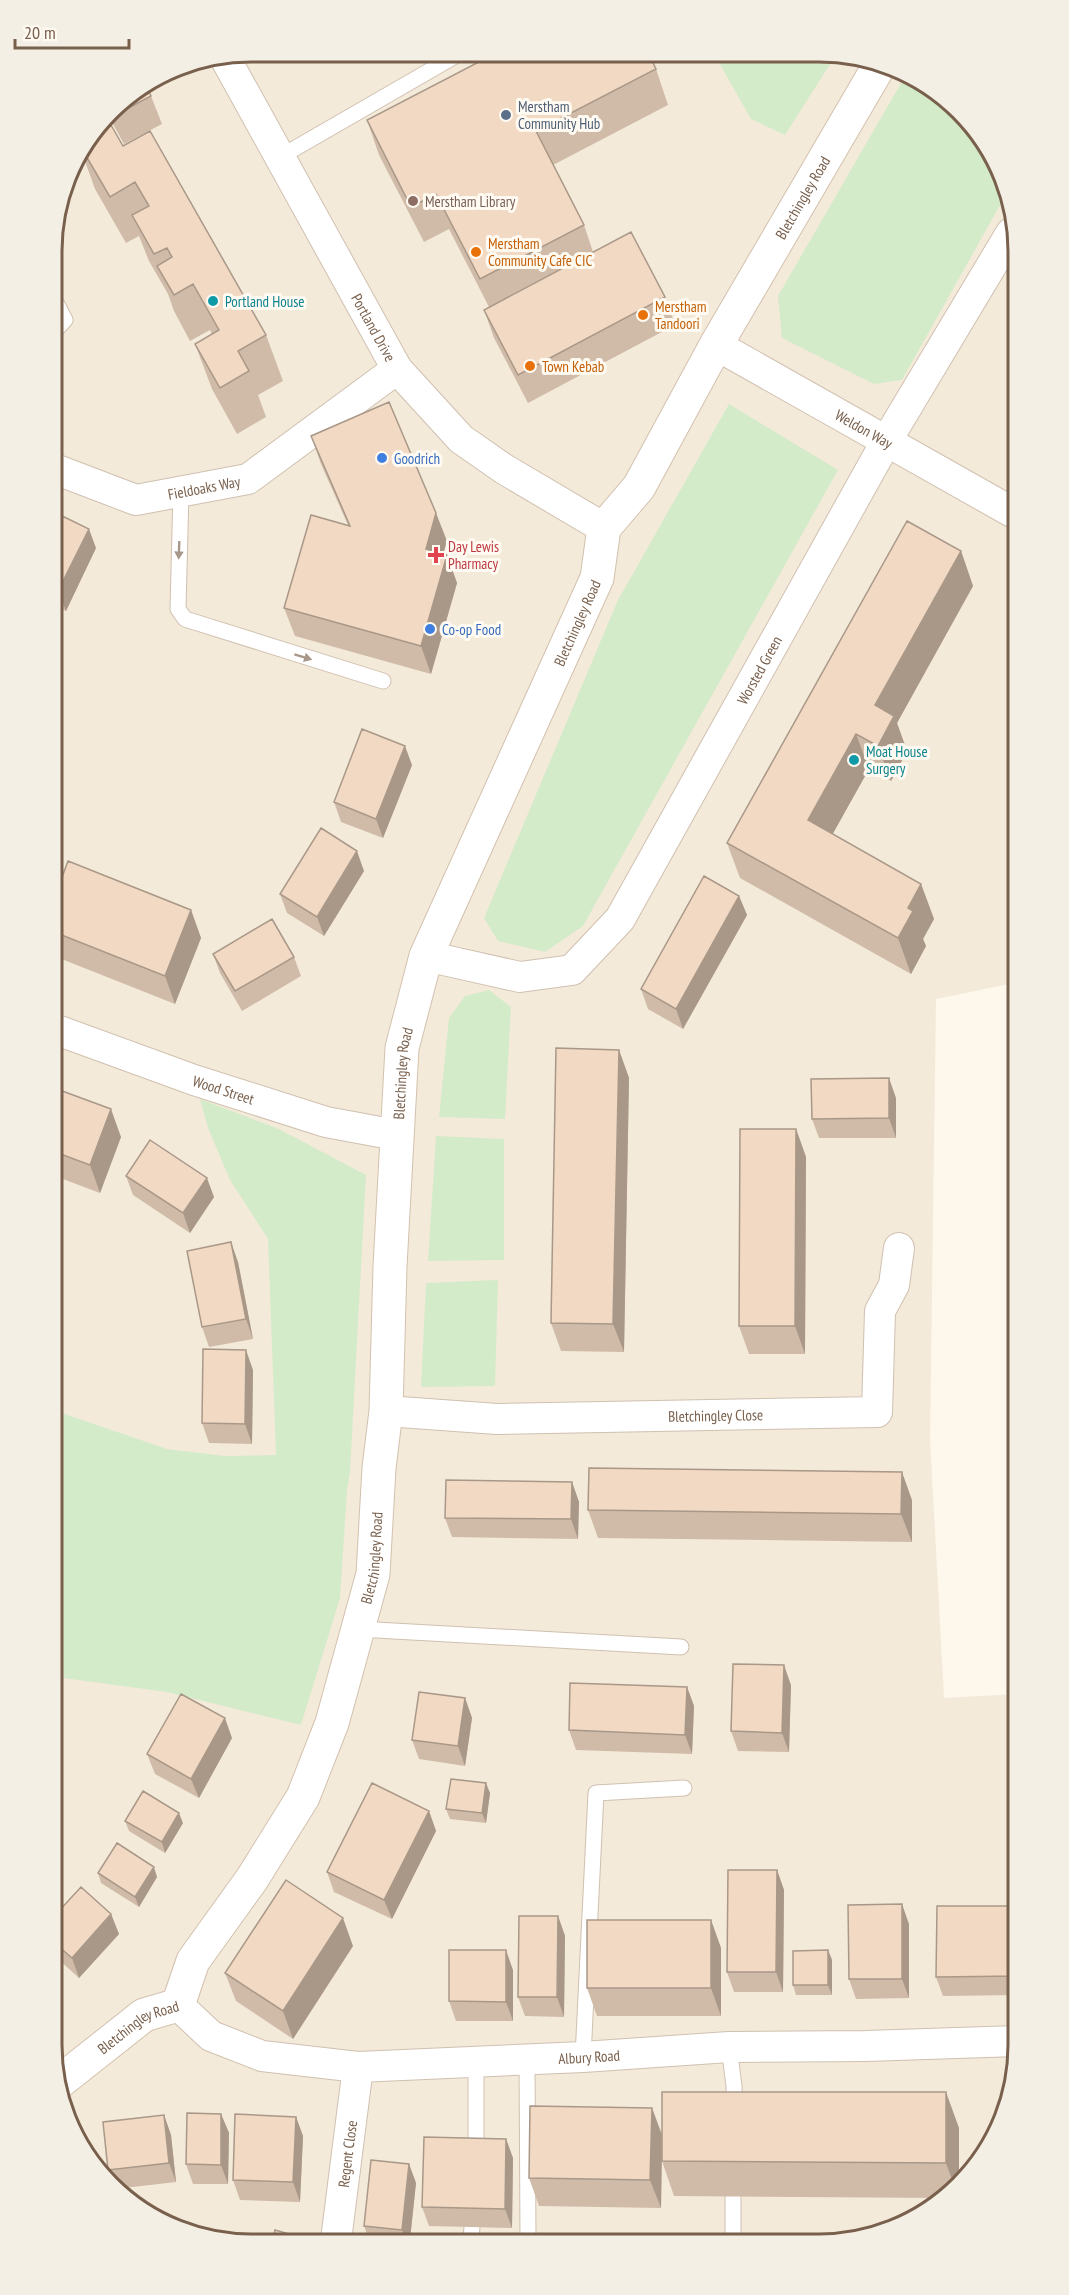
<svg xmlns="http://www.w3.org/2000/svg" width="1069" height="2295" font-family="'PT Sans Narrow',sans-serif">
  <rect width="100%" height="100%" fill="#fdf7ec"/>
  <!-- residential -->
  <path fill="#f4eada" d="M251,51L857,55L950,101L991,151L1011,199L1014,983L936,999L930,1439L944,1698L1016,1694L1018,2058L1003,2120L969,2176L929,2211L870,2237L212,2240L119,2194L84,2155L58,2096L51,237L72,162L119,101L175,66Z"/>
  <!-- green -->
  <path fill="#d4ebc9" d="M714,54L836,55L785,135L751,119Z
    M904,78L950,101L991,151L1008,191L902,380L874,384L782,338L778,296Z
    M729,404L838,470L583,926L545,952L498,941L484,918L618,600Z
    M489,990L511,1007L505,1119L439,1117L449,1018L465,996Z
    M200,1099L279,1129L366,1175L350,1472L347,1491L340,1598L301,1725L167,1692L56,1677V1411L167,1449L225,1456L276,1455L268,1239L230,1180L208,1128Z
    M436,1136L504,1139V1260L428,1261Z
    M498,1280L495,1386L421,1387L426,1283Z"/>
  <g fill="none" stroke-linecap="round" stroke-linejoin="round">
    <!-- lane casing -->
    <g stroke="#d0c0b0" stroke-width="17">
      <path id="lane" d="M280,157L462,52
        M52,295L65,320L52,334
        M181,491L178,609L185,619L383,681
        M358,1629L681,1647
        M729,2047L734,2086V2113
        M583,2057L596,1793L684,1788
        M527,2059L528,2239
        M476,2061V2157
        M733,2238V2196
        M471,2239L472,2227"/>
    </g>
    <!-- street casing -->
    <g stroke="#d0c0b0" stroke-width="32">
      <g id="street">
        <path id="s1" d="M224,56L397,369L461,439L504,469L604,528"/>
        <path id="s2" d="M716,345L1012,512"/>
        <path id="s3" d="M52,468L136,500L248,479L397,369"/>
        <path id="s4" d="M426,956L520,977L572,970L620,919L887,440L1011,233"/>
        <path id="s5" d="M54,1029L194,1080L326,1122L396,1135"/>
        <path id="s6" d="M386,1411L497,1419L877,1412L880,1311L894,1285L899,1248"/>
        <path id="s7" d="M178,2005L211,2036L262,2056L358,2067L583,2057L729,2047L866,2046L1017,2041"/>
        <path id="s8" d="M336,2240L358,2067"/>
      </g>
    </g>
    <!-- secondary casing -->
    <g stroke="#d3c1ae" stroke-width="35">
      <g id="secondary">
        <path id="s9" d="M58,2083L144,2015L178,2005L193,1961L252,1879L303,1797L332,1723L373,1574L379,1468L386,1411L390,1266L402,1048L426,956L597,578L604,528L639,487L716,345L879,66"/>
      </g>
    </g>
    <!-- lane -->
    <use href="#lane" stroke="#fff" stroke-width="15"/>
    <!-- street -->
    <use href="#street" stroke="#fff" stroke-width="30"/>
    <!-- secondary -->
    <use href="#secondary" stroke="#fff" stroke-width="33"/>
  </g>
  <!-- wall -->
  <path fill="#d0bba8" d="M327,51L354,52L333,63Z
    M656,69L668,105L553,165L584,225L593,252L665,297L675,325L528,403L494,338L484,310L489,307L449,229L424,242L379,155L367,120Z
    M151,96L162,124L124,144L108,115L119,101Z
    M92,136L123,146L266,335L283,381L258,395L266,417L237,434L212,389L195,344L212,334L210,330L190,341L174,311L168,294L149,261L139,236L126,243L95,189L81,150Z
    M311,436L447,541L443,554L447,555L457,583L431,674L295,636L284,608L348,525L321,464Z
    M52,511L96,548L66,611L53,605Z
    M961,551L973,586L897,723L907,751L891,781L869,769L832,834L921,884L934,919L923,939L926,946L911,974L740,878L727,843Z
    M412,765L383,838L341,822L334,802Z
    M364,871L324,936L287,913L280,894Z
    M739,896L747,915L683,1029L648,1009L641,989Z
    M54,899L191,910L201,938L175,1004L54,956Z
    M213,954L294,957L301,976L242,1011L220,973Z
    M619,1050L629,1078L624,1352L561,1351L551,1323Z
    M54,1088L121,1137L100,1193L55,1176Z
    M896,1098V1138H819L812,1119Z
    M796,1129L806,1157L805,1354H749L739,1326Z
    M126,1176L214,1197L190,1233L133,1195Z
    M238,1262L253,1339L209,1347L202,1327Z
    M253,1370L252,1444L209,1443L202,1423Z
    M572,1482L579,1502L578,1539L452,1537L445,1518Z
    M912,1500V1542L598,1538L588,1510Z
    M791,1685L789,1752L738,1751L731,1731Z
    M687,1687L694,1706L692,1754L576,1750L569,1730Z
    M465,1698L472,1718L465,1766L419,1759L412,1740Z
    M232,1738L199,1798L155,1774L147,1754Z
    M490,1793L486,1823L450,1819L446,1809Z
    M429,1811L436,1831L392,1919L334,1892L327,1872Z
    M125,1821L183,1823L165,1853L129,1831Z
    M777,1870L784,1890L783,1992H734L727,1972Z
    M98,1873L157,1877L139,1907L101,1883Z
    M1017,1906V1995L943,1996L936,1977Z
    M57,1913L111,1914L119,1934L79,1978L57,1958Z
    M558,1916L565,1936L564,2017L525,2016L518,1997Z
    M711,1920L721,1948V2016H597L587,1988Z
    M909,1924V1998L856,1999L849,1979Z
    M353,1946L293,2039L236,2001L225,1973Z
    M828,1950L832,1960V1995H796L793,1985Z
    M513,1970V2021H456L449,2001Z
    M652,2108L662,2134L959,2128V2184L944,2198L674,2196L662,2161L661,2208L539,2206L529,2178Z
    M221,2114L229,2133L228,2184H193L186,2164Z
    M164,2115L171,2135L176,2182L115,2189L108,2170Z
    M296,2117L303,2136L300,2202L240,2200L233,2180Z
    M506,2139L513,2158L512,2228L429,2226L422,2207Z
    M409,2164L416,2183L410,2239H369L364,2226Z"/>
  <!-- shaded-wall -->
  <path fill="#a99888" d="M436,513L447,541L436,577L426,549Z
    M89,529L96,548L66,611L58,591Z
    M961,551L973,586L897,723L907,751L891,781L878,746L875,705Z
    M447,555L457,583L431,674L421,646Z
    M856,734L869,769L821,855L808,820Z
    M405,746L412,765L383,838L376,819Z
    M357,851L364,871L324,936L317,917Z
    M921,884L934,919L923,939L926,946L911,974L898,938L908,908Z
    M739,896L747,915L683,1029L676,1009Z
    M191,910L201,938L175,1004L165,976Z
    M619,1050L629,1078L624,1352L613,1324Z
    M889,1078L896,1098V1138L889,1118Z
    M111,1109L121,1137L100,1193L90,1165Z
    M796,1129L806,1157L805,1354L795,1326Z
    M207,1178L214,1197L190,1233L183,1213Z
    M231,1242L238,1262L253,1339L246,1319Z
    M246,1350L253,1370L252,1444L245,1424Z
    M902,1472L912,1500V1542L901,1514Z
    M572,1482L579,1502L578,1539L571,1519Z
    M784,1665L791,1685L789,1752L782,1733Z
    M687,1687L694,1706L692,1754L685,1735Z
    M465,1698L472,1718L465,1766L458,1746Z
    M225,1718L232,1738L199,1798L191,1779Z
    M486,1783L490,1793L486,1823L482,1813Z
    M429,1811L436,1831L392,1919L384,1900Z
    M179,1813L183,1823L165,1853L162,1842Z
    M154,1867L157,1877L139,1907L135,1897Z
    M777,1870L784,1890L783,1992L776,1972Z
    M902,1904L909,1924V1998L902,1979Z
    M111,1914L119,1934L79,1978L72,1958Z
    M558,1916L565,1936L564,2017L557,1997Z
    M343,1918L353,1946L293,2039L283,2011Z
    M711,1920L721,1948V2016L711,1988Z
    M506,1950L513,1970V2021L506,2002Z
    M828,1950L832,1960V1995L828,1985Z
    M946,2092L959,2128V2184L955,2188L946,2163Z
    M652,2108L662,2136L661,2208L650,2180Z
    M221,2114L229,2133L228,2184L221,2165Z
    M164,2115L171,2135L176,2182L169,2163Z
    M296,2117L303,2136L300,2202L293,2182Z
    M506,2139L513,2158L512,2228L505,2209Z
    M409,2164L416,2183L410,2239H405L402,2230Z"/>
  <!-- building -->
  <path fill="#f2d9c3" stroke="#a99888" stroke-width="1.5" d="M496,53H648L656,69L536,131L584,225L480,279L436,194L411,207L367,120Z
    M145,84L151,96L114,116L111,111L119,101Z
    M111,125L123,146L150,131L266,335L238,351L249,371L220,388L195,344L219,330L193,284L174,295L157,266L172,257L167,248L154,254L132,215L149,206L135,182L110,197L82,149L92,136Z
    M631,232L665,297L518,375L484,310Z
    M1012,377V385L1009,383Z
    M389,402L436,513L426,549L447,555L421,646L284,608L311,515L350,526L311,436Z
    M52,511L89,529L58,591L53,589Z
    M907,521L961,551L875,705L894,716L878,746L856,734L808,820L921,884L908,908L913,911L898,938L727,843Z
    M362,729L405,746L376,819L334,802Z
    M321,828L357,851L317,917L280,894Z
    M68,861L191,910L165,976L54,932V899Z
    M704,876L739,896L676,1009L641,989Z
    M272,919L294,957L235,991L213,954Z
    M556,1048L619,1050L613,1324L551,1323Z
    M889,1078V1118L812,1119L811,1079Z
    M54,1088L111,1109L90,1165L55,1152Z
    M740,1129H796L795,1326H739Z
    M150,1140L207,1178L183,1213L126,1176Z
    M231,1242L246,1319L202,1327L187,1251Z
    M203,1349L246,1350L245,1424L202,1423Z
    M589,1468L902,1472L901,1514L588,1510Z
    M446,1480L572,1482L571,1519L445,1518Z
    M733,1664L784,1665L782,1733L731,1731Z
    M570,1683L687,1687L685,1735L569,1730Z
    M419,1692L465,1698L458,1746L412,1740Z
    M181,1694L225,1718L191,1779L147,1754Z
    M451,1779L486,1783L482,1813L446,1809Z
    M372,1783L429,1811L384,1900L327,1872Z
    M143,1791L179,1813L162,1842L125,1821Z
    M117,1843L154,1867L135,1897L98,1873Z
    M728,1870H777L776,1972H727Z
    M286,1880L343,1918L283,2011L225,1973Z
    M81,1887L111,1914L72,1958L57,1945V1913Z
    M902,1904V1979H849L848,1905Z
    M937,1906H1017V1976L936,1977Z
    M519,1916H558L557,1997H518Z
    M587,1920H711V1988H587Z
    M449,1950H506V2002L449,2001Z
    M828,1950V1985H793V1951Z
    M662,2092H946V2163L662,2161Z
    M530,2106L652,2108L650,2180L529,2178Z
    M187,2113L221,2114V2165L186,2164Z
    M235,2114L296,2117L293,2182L233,2180Z
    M164,2115L169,2163L108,2170L103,2122Z
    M424,2137L506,2139L505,2209L422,2207Z
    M371,2160L409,2164L402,2230L364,2226Z
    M275,2230L296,2236L295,2240H273Z"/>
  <!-- one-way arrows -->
  <defs><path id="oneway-solid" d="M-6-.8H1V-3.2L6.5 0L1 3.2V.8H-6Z" transform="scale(1.5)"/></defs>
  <g fill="#a8988b">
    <use href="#oneway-solid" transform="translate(179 550) rotate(92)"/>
    <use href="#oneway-solid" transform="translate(303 657) rotate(17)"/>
  </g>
  <!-- markers -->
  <circle fill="#5c6f8a" stroke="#fffbf2" stroke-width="2" cx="506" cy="115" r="6"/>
  <circle fill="#8d6e63" stroke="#fffbf2" stroke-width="2" cx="413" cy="201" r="6"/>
  <g fill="#e8710a" stroke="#fffbf2" stroke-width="2">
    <circle cx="476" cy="252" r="6"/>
    <circle cx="643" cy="315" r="6"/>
    <circle cx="530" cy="366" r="6"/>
  </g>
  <g fill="#0f9aa8" stroke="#fffbf2" stroke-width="2">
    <circle cx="213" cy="301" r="6"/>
    <circle cx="854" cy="760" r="6"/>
  </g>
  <g fill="#3f7fe0" stroke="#fffbf2" stroke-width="2">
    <circle cx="382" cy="458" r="6"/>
    <circle cx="430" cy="629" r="6"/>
  </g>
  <path fill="#e0444e" stroke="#fffbf2" stroke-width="2" d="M433 546h6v6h6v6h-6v6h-6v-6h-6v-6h6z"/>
  <g text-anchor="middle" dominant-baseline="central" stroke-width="6" stroke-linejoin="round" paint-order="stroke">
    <!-- service labels -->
    <g font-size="15" fill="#4e5e75" stroke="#fffbf2" text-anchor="start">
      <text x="518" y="106">Merstham<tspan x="518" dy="17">Community Hub</tspan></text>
    </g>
    <!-- street labels -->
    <g font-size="15" fill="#79604d" stroke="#fffbf2">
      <text stroke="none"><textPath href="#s9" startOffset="2097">Bletchingley Road</textPath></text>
      <text stroke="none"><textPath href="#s1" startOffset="310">Portland Drive</textPath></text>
      <text stroke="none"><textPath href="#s2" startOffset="170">Weldon Way</textPath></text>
      <text stroke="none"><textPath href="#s3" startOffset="159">Fieldoaks Way</textPath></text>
      <text stroke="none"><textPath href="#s9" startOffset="1611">Bletchingley Road</textPath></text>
      <text stroke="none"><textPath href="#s4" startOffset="504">Worsted Green</textPath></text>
      <text stroke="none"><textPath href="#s9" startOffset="1125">Bletchingley Road</textPath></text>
      <text stroke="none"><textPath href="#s5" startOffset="180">Wood Street</textPath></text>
      <text stroke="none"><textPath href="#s6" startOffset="330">Bletchingley Close</textPath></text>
      <text stroke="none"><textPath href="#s9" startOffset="639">Bletchingley Road</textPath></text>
      <text stroke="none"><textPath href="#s9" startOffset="99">Bletchingley Road</textPath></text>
      <text stroke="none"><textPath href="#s7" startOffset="428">Albury Road</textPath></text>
      <text stroke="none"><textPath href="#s8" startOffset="87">Regent Close</textPath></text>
    </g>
    <!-- education labels -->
    <g font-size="15" fill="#785e54" stroke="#fffbf2" text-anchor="start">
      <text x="425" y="201">Merstham Library</text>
    </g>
    <!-- food labels -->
    <g font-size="15" fill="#c56008" stroke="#fffbf2" text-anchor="start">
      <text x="488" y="243">Merstham<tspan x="488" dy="17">Community Cafe CIC</tspan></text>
      <text x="655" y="306">Merstham<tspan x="655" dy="17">Tandoori</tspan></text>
      <text x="542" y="366">Town Kebab</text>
    </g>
    <!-- culture labels -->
    <g font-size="15" fill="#0d838f" stroke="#fffbf2" text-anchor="start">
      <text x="225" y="301">Portland House</text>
      <text x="866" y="751">Moat House<tspan x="866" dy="17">Surgery</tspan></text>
    </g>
    <!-- shop labels -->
    <g font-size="15" fill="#366cbe" stroke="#fffbf2" text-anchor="start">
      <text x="394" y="458">Goodrich</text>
      <text x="442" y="629">Co-op Food</text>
    </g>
    <!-- health labels -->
    <g font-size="15" fill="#be3a42" stroke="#fffbf2" text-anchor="start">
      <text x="448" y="546">Day Lewis<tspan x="448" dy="17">Pharmacy</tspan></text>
    </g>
  </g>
  <!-- crop -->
  <path d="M0 0H1069V2295H0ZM251 62H819A189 189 0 0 1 1008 251V2045A189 189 0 0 1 819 2234H251A189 189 0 0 1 62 2045V251A189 189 0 0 1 251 62Z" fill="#f4efe5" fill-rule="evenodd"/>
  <path fill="none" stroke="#79604d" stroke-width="3" d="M251 62H819A189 189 0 0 1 1008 251V2045A189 189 0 0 1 819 2234H251A189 189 0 0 1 62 2045V251A189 189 0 0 1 251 62Z"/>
  <!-- scale -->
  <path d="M15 39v9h114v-9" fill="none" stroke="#79604d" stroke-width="3"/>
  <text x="24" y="39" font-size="18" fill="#79604d" stroke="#fffbf2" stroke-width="4.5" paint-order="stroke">20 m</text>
</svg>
